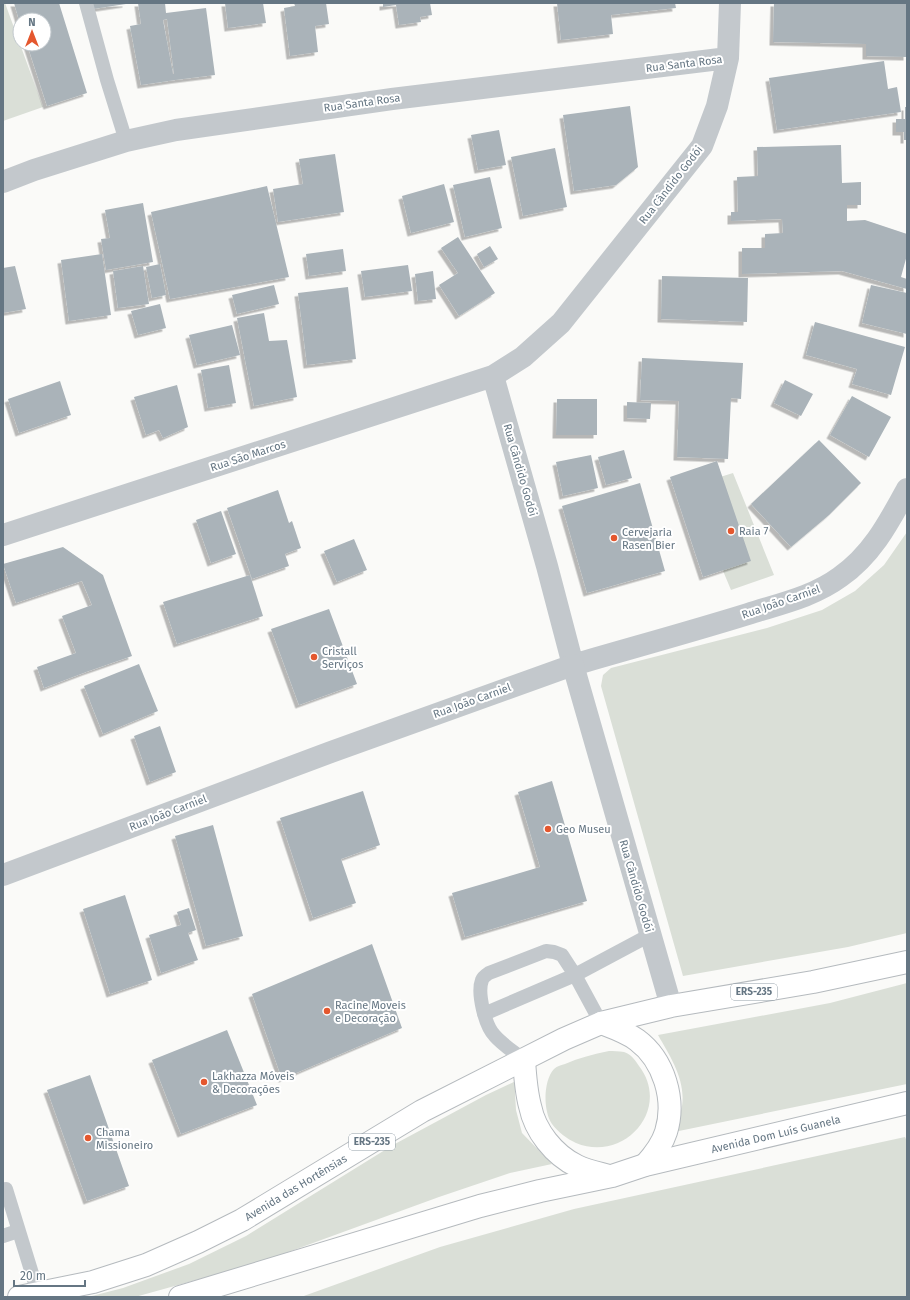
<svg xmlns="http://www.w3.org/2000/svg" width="910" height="1300" font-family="'Fira Sans',sans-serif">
  <defs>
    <filter id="shadow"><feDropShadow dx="-3.5" dy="3.5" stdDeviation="0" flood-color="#0004"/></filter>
  </defs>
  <rect width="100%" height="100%" fill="#fafaf8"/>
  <!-- green -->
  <path fill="#dadfd7" d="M3,3H5L43,107L3,121Z
    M733,473L774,575L731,590L688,487Z
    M907,532V933L848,947L683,976L601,686L603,675L611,668L767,628L822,610L855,591L884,565Z
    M907,983V1084L674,1132C676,1125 679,1119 681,1111C688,1083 671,1058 658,1035L830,1003Z
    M609,1051C613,1051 619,1051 624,1052C631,1054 635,1060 639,1066C672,1109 624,1163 576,1143C567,1139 558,1132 552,1124C543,1111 543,1081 554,1069C557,1066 562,1065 565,1064C579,1058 593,1054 609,1051Z
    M518,1080L515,1093L516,1110L522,1133L552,1164L510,1173L439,1197L261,1262L135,1297H88L123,1288L189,1264L246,1236L393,1145L486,1095Z
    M905,1137L907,1141V1297H301L440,1247L574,1209Z"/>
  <!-- building -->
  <path fill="#aab3b9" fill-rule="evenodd" filter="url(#shadow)" d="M14,3H59L87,93L47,106L27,44H44V20H19Z
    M92,3H126V4L93,9Z
    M138,3H165L166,13L206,8L215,75L175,80L141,85L130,26L141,24ZM167,19L174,74H173L163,20Z
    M225,3H263L266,23L228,28Z
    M294,3H326L329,24L315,26L318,52L290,56L284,8L295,6Z
    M383,3H430L432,15L420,17L421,22L399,25L396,5L383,7Z
    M557,3H675L676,8L611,15L613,34L561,40Z
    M774,3H907V57L866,56V44L773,42Z
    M884,61L888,89L897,87L901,112L777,130L769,78Z
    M630,106L638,167L616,185L574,191L563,115Z
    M905,107H907V140H904V132H896V119H905Z
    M499,130L506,165L478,170L471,135Z
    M841,145L842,183L861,182V205H847V221L865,220L907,234V255L901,277L907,279V289L842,271L742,274V248H765V234L783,233L782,219L731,221V212H738L737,177L758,176L757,147Z
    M555,148L567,207L523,216L511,157Z
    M335,154L344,212L278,222L273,189L303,184L299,159Z
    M490,177L502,228L465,237L453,185Z
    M444,184L454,222L411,233L402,196Z
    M267,186L289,277L170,299L151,212Z
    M143,203L153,262L106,270L101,239L110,238L105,210Z
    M458,237L495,293L459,316L439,285L458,273L441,248Z
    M490,246L498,259L484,267L477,254Z
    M343,249L346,271L309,276L306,254Z
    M102,254L111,315L69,321L61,260Z
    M160,264L166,295L152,298L146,267Z
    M408,265L412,291L365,297L361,271Z
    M15,266L26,309L3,313V268Z
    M143,266L149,304L118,308L113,271Z
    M433,271L436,299L418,301L415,274Z
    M662,276L748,278L747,322L661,319Z
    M274,285L279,304L237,314L232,295Z
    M871,285L907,293V334L862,323Z
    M348,287L356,359L307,365L298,293Z
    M160,304L166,328L138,335L131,311Z
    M264,313L269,341L287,340L297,397L254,406L237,318Z
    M815,322L905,347L891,395L852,384L857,369L806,355Z
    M232,325L240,355L197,365L189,335Z
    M642,358L743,363L741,399L731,398L728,459L677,457L679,401L640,400Z
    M229,365L236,403L208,408L201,370Z
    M785,380L813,394L801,416L774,403Z
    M60,381L71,415L19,433L8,399Z
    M177,385L188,427L163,438L159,430L146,435L134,397Z
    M852,396L891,417L869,457L830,435Z
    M557,399H597V435H556Z
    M627,402L651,403L650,419L627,418Z
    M819,440L861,483L829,515L791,547L751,504Z
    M624,450L632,478L606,485L598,457Z
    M591,455L598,488L563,496L556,462Z
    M717,461L751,561L703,577L670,477Z
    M640,483L665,571L587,593L562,506Z
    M278,490L289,523L292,521L301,548L285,554L289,566L252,579L227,508Z
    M221,511L236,554L211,563L196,520Z
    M354,539L367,570L337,582L324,551Z
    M63,547L103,575L132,656L86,672L44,688L37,667L76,653L62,616L92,605L82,581L16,603L3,564Z
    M250,575L263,616L177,644L163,602Z
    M329,609L357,684L299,705L271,629Z
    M139,664L158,711L103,734L84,686Z
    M160,726L176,772L150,782L134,736Z
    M552,781L587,901L465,937L452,893L540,867L518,792Z
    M363,791L380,845L341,859L356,903L313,918L280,818Z
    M213,825L243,936L206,946L175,836Z
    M125,895L152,980L110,994L83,909Z
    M189,908L196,930L188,933L198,960L161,973L149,935L181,925L177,912Z
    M372,944L402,1028L282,1079L252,994Z
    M227,1030L257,1105L181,1134L152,1060Z
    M90,1075L129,1186L87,1201L47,1090Z"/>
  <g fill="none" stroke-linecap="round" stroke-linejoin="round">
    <!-- primary casing -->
    <g stroke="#b5babe" stroke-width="24">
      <g id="primary">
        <path d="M601,1023C614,1028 626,1032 637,1040C664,1060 676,1100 666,1132C662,1145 654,1155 645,1165"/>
        <path d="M524,1060C525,1076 526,1091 530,1106C535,1131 554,1155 577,1166C587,1171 598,1173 609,1176"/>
        <path id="s1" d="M19,1297L93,1282L146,1265L198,1242L242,1220L422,1111L564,1039L601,1023L671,1006L813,982L907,962"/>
        <path id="s2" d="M180,1297L480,1206L540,1191L612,1176L645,1165L907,1103"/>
      </g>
    </g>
    <!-- service -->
    <path stroke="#c3c8cc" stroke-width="14" d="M86,3L107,80L126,141
      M484,1014L575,975L650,935
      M524,1060C514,1052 503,1045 495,1036C485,1026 477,993 482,980C483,977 486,975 489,973L546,951L554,952L562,955L575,975L601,1023
      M6,1189L38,1293
      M3,1236L18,1231"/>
    <!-- minor -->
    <path stroke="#c3c8cc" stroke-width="22" d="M730,3L728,58L717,106L702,146L561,323L523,357L493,376L547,566L573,665C631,648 690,632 748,614C779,604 813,597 840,577C872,555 889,522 907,489
      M3,182L34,170L126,141L176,130L392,99L728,58
      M3,535L493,376"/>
    <!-- tertiary -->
    <path stroke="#c3c8cc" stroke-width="22" d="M3,875L331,752L573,665L671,1006"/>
    <!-- primary -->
    <use href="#primary" stroke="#fff" stroke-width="22"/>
  </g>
  <!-- markers -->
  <g fill="#e4572e" stroke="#fff" stroke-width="1.5">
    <circle cx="731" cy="531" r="4"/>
    <circle cx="614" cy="538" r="4"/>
    <circle cx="314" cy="657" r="4"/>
    <circle cx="548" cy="829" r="4"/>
    <circle cx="327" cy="1011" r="4"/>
    <circle cx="204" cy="1082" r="4"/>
    <circle cx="88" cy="1138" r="4"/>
  </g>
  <g text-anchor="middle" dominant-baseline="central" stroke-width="4" stroke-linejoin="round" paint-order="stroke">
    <!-- shield labels -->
    <g fill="#fff" stroke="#939fa8" stroke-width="1">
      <rect x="731" y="984" width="46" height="16" rx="3"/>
      <rect x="349" y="1134" width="46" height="16" rx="3"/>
    </g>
    <g font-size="10" font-weight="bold" fill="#657683">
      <text x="754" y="992">ERS-235</text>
      <text x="372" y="1142">ERS-235</text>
    </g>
    <!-- street labels -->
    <g font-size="11" fill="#657683" stroke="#fff">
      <text transform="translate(684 64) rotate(-7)">Rua Santa Rosa</text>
      <text transform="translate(362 103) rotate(-8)">Rua Santa Rosa</text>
      <text transform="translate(671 185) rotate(-52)">Rua Cândido Godói</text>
      <text transform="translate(248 456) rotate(-18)">Rua São Marcos</text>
      <text transform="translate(520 470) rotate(74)">Rua Cândido Godói</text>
      <text transform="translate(781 602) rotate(-19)">Rua João Carniel</text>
      <text transform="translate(472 701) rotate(-20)">Rua João Carniel</text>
      <text transform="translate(168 813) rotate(-21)">Rua João Carniel</text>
      <text transform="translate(636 886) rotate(74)">Rua Cândido Godói</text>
      <text stroke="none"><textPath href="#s2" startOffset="618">Avenida Dom Luís Guanela</textPath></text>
      <text stroke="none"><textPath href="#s1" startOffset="300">Avenida das Hortênsias</textPath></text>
    </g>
    <!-- poi labels -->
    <g font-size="11" fill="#657683" stroke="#fff" text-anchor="start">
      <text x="739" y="531">Raia 7</text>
      <text x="622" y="532">Cervejaria<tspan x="622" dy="13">Rasen Bier</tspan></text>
      <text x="322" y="651">Cristall<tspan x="322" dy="13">Serviços</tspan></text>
      <text x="556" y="829">Geo Museu</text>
      <text x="335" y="1005">Racine Moveis<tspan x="335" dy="13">e Decoração</tspan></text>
      <text x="212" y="1076">Lakhazza Móveis<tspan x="212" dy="13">&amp; Decorações</tspan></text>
      <text x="96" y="1132">Chama<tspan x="96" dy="13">Missioneiro</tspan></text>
    </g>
  </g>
  <!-- border -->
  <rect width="910" height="1300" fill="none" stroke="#657683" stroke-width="8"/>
  <!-- north arrow -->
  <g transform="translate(32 32)"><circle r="19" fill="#ffffff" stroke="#c1c8cd"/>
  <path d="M0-3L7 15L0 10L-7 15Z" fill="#e4572e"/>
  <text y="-6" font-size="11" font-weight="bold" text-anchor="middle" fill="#657683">N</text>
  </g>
  <!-- scale -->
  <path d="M14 1280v6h71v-6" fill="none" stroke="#657683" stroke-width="2"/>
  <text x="20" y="1280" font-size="12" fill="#657683" stroke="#ffffff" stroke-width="3" paint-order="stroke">20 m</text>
</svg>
